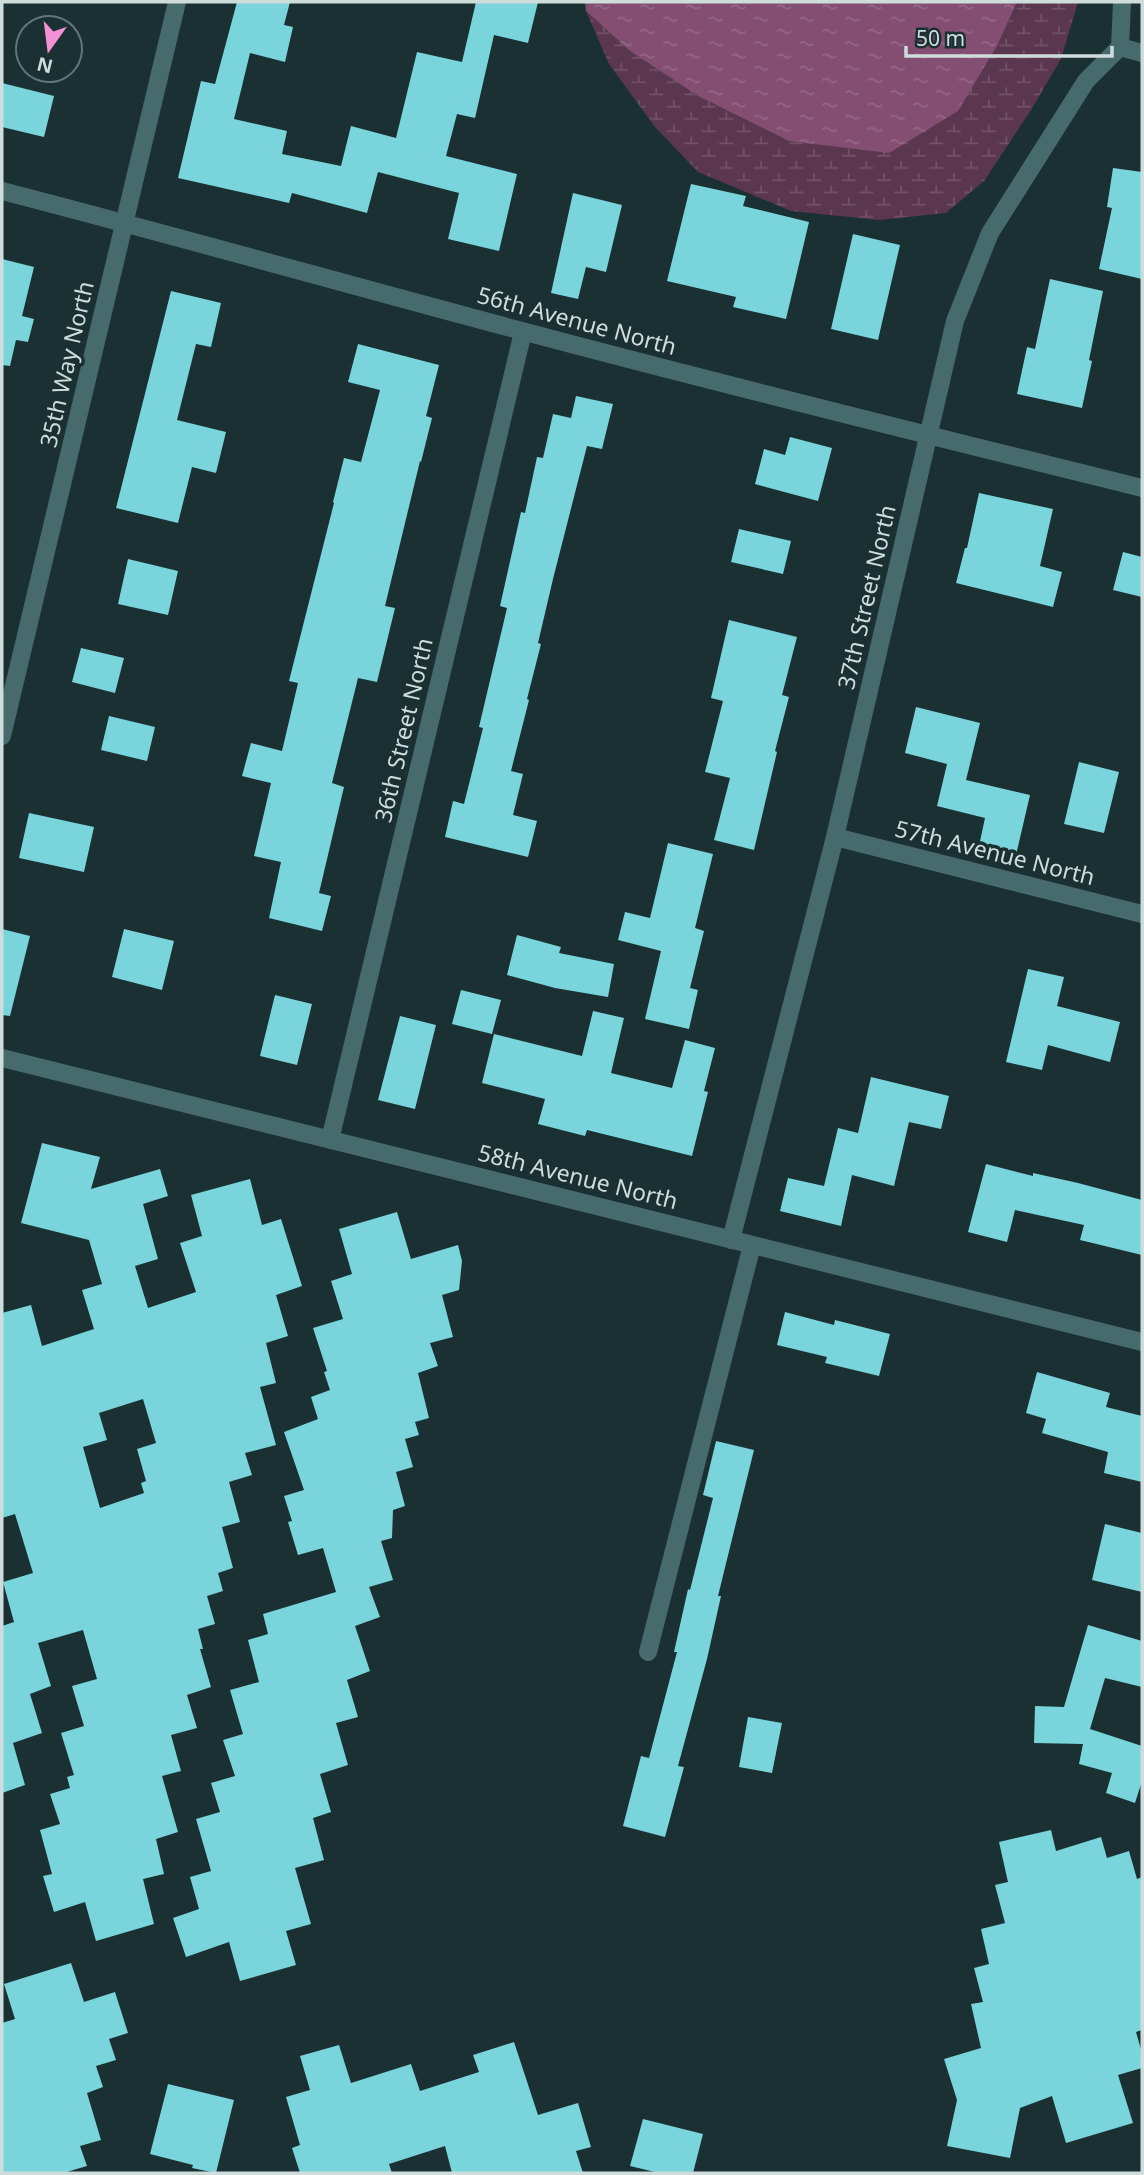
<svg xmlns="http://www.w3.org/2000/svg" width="1144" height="2175" font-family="'Noto Sans',sans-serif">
  <defs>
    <pattern id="wetland-marsh" width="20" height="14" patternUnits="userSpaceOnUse" patternTransform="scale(1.75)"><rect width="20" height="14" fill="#5b364f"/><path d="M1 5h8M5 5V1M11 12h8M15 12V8" fill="none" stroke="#725268"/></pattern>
    <pattern id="water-ripples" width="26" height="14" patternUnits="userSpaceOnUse" patternTransform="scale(1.75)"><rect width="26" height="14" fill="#844e73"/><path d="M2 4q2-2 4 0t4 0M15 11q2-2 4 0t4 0" fill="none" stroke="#946786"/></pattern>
  </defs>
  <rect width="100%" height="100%" fill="#1b3032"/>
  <!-- wetland -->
  <path fill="url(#wetland-marsh)" d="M1017,2H1078L1061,59L1031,110L984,181L946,213L879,220L791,211L698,172L655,127L609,64L586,11L630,51L698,96L789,141L998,44Z"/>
  <!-- water -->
  <path fill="url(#water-ripples)" d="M585,2H1017L998,44L958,111L889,153L789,141L698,96L630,51L586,11Z"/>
  <!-- building -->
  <path fill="#79d5db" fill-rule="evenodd" d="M237,2H290L284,25L293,27L285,62L250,53L234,119L287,131L282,154L341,166L351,126L396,138L417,52L462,62L476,2H538L528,43L494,35L475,118L457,114L446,156L517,174L499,251L448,239L459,193L378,172L367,213L292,193L289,203L178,178L201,81L215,84Z
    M2,83L54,96L44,137L2,127Z
    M1113,168L1142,172V279L1099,269L1112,208L1107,207Z
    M691,184L746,196L743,206L809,222L786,319L733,307L736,297L667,281Z
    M573,193L622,205L606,272L586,267L578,299L551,293Z
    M853,234L900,245L878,340L831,329Z
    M2,259L34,267L22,316L34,319L28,342L16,340L10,366L2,365Z
    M1050,279L1103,291L1089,360L1092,361L1082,408L1017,394L1027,347L1035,349Z
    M171,291L221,303L211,347L196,344L177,420L226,432L216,473L192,467L178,523L116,508Z
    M358,344L439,365L426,416L432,418L421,462L420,461L385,606L395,608L377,682L358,678L332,783L344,787L319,893L331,896L322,931L269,918L281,862L254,856L271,783L242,776L251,743L282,751L298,683L289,681L334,503L333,502L344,458L361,462L380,390L348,382Z
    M576,396L613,404L602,449L587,446L553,579L538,643L541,644L527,699L529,700L511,771L523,774L513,815L537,821L528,857L445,837L453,801L464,804L483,728L479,727L507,608L500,606L521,512L525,513L537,457L543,458L553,414L571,418Z
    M790,437L832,448L818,501L755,484L764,449L785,455Z
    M979,493L1053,509L1040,566L1062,572L1053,607L956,583L965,548H967Z
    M739,529L791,541L783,574L731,562Z
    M1123,552L1142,557V597L1113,590Z
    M128,559L178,571L168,615L118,604Z
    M729,620L797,637L782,695L789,697L775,751L777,752L754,850L714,840L730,778L705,772L723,701L711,698Z
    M81,648L124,658L115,693L72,682Z
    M916,707L980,723L966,780L1030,795L1016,855L979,846L985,818L937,806L947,764L905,753Z
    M109,716L155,727L147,761L101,750Z
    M1079,762L1119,772L1104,833L1064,824Z
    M29,813L94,827L84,872L19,858Z
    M668,843L713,854L695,928L704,931L690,988L698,990L689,1029L645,1019L661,951L618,940L625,912L650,918Z
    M2,929L30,936L10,1016L2,1015Z
    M124,929L174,941L162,990L112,977Z
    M517,935L561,947L559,953L614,964L608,997L555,988L507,975Z
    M1028,969L1064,977L1057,1006L1120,1022L1110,1062L1048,1045L1042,1070L1006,1062Z
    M461,990L501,1000L492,1034L452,1024Z
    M275,995L312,1004L297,1065L260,1056Z
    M593,1011L624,1018L611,1073L672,1088L685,1040L715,1048L704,1091L708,1092L692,1156L587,1130L585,1136L538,1124L545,1099L482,1083L494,1034L582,1056Z
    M400,1016L436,1025L415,1109L378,1100Z
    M871,1077L949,1096L941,1129L909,1122L894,1186L852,1175L841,1226L780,1211L788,1178L824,1186L838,1128L858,1133Z
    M42,1143L100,1157L91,1189L160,1169L168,1196L143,1204L158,1259L135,1266L148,1308L196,1292L180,1243L202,1236L191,1195L250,1179L262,1225L281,1219L302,1286L276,1295L288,1336L266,1343L276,1383L260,1387L276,1445L245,1453L252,1475L229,1482L240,1522L222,1527L233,1568L218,1573L223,1591L207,1596L215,1624L198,1629L203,1649H200L211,1687L187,1695L197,1728L171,1735L181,1771L162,1776L178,1832L156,1839L164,1874L143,1879L154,1924L96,1941L85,1902L54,1912L43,1876L52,1874L40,1830L60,1824L50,1794L70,1788L67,1777L74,1775L61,1733L84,1726L72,1686L97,1679L83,1630L38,1643L51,1686L30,1694L42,1733L13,1743L25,1785L2,1793V1626L14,1622L3,1582L33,1573L15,1514L2,1518V1313L31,1305L42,1346L94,1329L82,1290L102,1284L89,1240L21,1223ZM143,1399L156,1443L137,1449L146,1481L141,1483L144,1493L100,1508L83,1447L107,1440L99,1413Z
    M986,1164L1033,1176V1173L1078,1183L1142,1200V1255L1080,1240L1084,1225L1015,1210L1007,1242L968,1232Z
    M397,1212L411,1259L458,1245L462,1261L459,1290L442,1295L453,1337L430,1343L438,1366L418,1373L429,1418L415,1422L419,1435L405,1439L413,1467L396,1472L405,1506L393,1510L392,1538L381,1541L393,1580L369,1587L380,1617L355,1626L370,1671L347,1680L358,1717L336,1723L348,1765L320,1774L331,1812L313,1818L324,1860L295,1868L311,1924L286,1931L296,1965L240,1981L229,1942L186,1957L173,1918L199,1909L190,1877L211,1871L196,1819L220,1812L211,1783L235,1776L223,1740L243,1734L230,1690L259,1682L248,1640L268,1634L263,1614L336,1592L323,1548L298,1555L288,1522L292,1521L284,1496L304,1490L284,1432L318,1419L311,1397L330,1390L324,1372L327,1371L313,1328L343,1319L331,1281L352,1274L339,1229Z
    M785,1312L834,1325L835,1320L890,1334L879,1376L825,1363L827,1357L777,1345Z
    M1037,1372L1110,1393L1106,1407L1142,1416V1482L1104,1473L1108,1452L1042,1433L1046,1419L1026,1413Z
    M716,1441L754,1450L718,1596H721L707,1659L678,1766L684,1767L665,1837L623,1826L641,1756L649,1758L677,1652H674L688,1589L690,1590L713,1498L703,1495Z
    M1105,1524L1142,1533V1592L1092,1580Z
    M1088,1625L1142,1641V1687L1105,1678L1090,1729L1142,1746V1781L1135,1803L1106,1793L1112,1773L1079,1764L1083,1744L1034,1743L1035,1706L1064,1707Z
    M748,1717L782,1723L772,1773L739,1767Z
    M1051,1830L1056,1851L1101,1837L1107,1858L1129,1851L1137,1879L1142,1877V2030L1136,2032L1142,2053V2068L1118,2075L1133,2123L1066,2143L1052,2096L1020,2108L1010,2158L947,2146L957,2100L944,2059L981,2048L971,2004L983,2002L974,1968L989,1964L981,1929L1005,1923L995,1885L1008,1882L999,1842Z
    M71,1963L84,2002L115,1992L128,2033L109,2039L116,2060L96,2066L103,2087L87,2093L101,2140L80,2146L87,2166L63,2173H2V2023L15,2019L4,1984Z
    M514,2042L538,2115L578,2103L591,2147L576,2151L583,2173H452L445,2146L389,2164L392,2173H300L292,2148L300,2145L286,2097L310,2090L300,2056L339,2045L351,2083L411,2064L420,2091L479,2072L473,2055Z
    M168,2084L234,2100L216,2173L192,2168L193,2165L150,2154Z
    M643,2119L703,2134L693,2173H659L630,2166Z"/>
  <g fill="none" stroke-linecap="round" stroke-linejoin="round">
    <!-- minor -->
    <path stroke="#476a6c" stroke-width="18" d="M1120,47L1142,53
      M2,191C176,236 349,285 522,331C728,386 935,437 1142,488
      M2,736L177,2
      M835,837L1142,914
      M2,1058L1142,1342
      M330,1140L523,332
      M731,1240L835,837L955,321L990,233L1086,81L1120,47L1122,2
      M648,1652L752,1245"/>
  </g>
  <g text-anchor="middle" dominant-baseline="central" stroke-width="7" stroke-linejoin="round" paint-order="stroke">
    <!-- street labels -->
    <g font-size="23" fill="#cfdcdc" stroke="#1b3032">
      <text transform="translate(577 320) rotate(15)">56th Avenue North</text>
      <text transform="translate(66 364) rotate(-77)">35th Way North</text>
      <text transform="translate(866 597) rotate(-77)">37th Street North</text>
      <text transform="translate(403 730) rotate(-77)">36th Street North</text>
      <text transform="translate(995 852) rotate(14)">57th Avenue North</text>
      <text transform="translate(578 1176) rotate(14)">58th Avenue North</text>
    </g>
  </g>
  <!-- border -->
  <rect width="1144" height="2175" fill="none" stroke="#cfdcdc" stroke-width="7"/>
  <!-- north arrow -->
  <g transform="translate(49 49) rotate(194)"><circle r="33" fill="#1b3032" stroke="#637576" stroke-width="2"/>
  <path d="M0-5L12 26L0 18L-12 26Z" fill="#f491d4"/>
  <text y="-10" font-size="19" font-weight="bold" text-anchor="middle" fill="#cfdcdc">N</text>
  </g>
  <!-- scale -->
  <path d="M906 46v10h206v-10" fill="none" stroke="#cfdcdc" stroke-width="3.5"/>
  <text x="916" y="46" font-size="21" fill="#cfdcdc" stroke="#1b3032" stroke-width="5" paint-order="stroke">50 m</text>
</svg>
